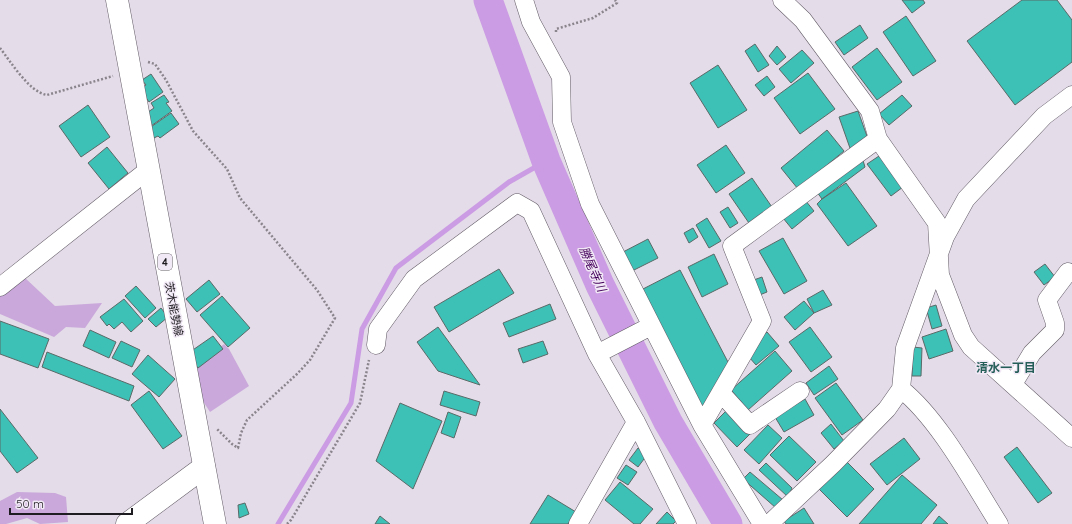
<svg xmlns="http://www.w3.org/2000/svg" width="1072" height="524" font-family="Quicksand,'Noto Sans JP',sans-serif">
  <rect width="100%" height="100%" fill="#e4dce8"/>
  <!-- green -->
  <path fill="#caa8db" d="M24,277L55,306L102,303L85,328L66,327L54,337L0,314V296Z
    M224,344L229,349L249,386L210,412L199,395L195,369Z
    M17,492L55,493L66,497L68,522L40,524L27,518L6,524H0V501Z"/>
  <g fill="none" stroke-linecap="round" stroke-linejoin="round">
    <!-- stream -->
    <path stroke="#cb9be3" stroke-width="5" d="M278,524L351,403L362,329L396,268L509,182L546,161"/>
    <!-- river -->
    <path stroke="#cb9be3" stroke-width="29" d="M488,0L546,161L600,285L668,422L728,524"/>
  </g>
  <!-- building -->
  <path fill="#3dc0b6" stroke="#5a6a68" d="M902,0H923L925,3L912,13Z
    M1022,0H1057L1072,20V62L1015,105L967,41Z
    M906,16L936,61L913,76L883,32Z
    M860,25L868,38L844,55L835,42Z
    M755,44L769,65L758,72L745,51Z
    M777,46L786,57L777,65L769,56Z
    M877,48L902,82L877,100L852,67Z
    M802,50L814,63L791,83L779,69Z
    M718,65L747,110L718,128L690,83Z
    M808,73L835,109L800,134L774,98Z
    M151,74L163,92L149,102L140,89L146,85L142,80Z
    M767,76L775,87L764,96L755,85Z
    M164,95L169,102L166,103L172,111L151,126L145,114L154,108L151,103Z
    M902,95L912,106L889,125L879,114Z
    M88,105L110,137L81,157L59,126Z
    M858,111L868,139L851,151L839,117Z
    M171,113L179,124L160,138L158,136L154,138L148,129Z
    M827,130L844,151L798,189L781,168Z
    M726,145L745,173L716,193L697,165Z
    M107,147L128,173L109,189L88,163Z
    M861,154L865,167L822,199L814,188Z
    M879,156L903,187L891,196L867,164Z
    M752,178L774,210L751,226L729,194Z
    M846,183L877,226L848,246L817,204L822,199Z
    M805,200L814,211L792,229L783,218Z
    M728,207L738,223L730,228L720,212Z
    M707,218L721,241L709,248L696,225Z
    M693,228L698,237L689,243L684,233Z
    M783,238L807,281L784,294L759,251Z
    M648,239L658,258L632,271L623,252Z
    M714,254L728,284L702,297L688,267Z
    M1045,264L1055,277L1044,285L1034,272Z
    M499,269L514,293L449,332L434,307Z
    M680,270L729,364L702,408L641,290Z
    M762,277L767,292L757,296L751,281Z
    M209,280L220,294L197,312L186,299Z
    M136,286L156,308L145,318L125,296Z
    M823,290L832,305L814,313L807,299Z
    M222,296L250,328L228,347L200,315Z
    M124,299L143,321L131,332L122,322L114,329L109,324L107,326L100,317Z
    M804,301L814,313L795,330L784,317Z
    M550,304L556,319L509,337L503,323Z
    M936,305L942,326L932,329L926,308Z
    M161,308L168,317L156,327L148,319Z
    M0,321L49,339L38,368L0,354Z
    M438,327L480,385L438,371L417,342Z
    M810,327L832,357L811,372L789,342Z
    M946,329L953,351L929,359L922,337Z
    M90,330L116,342L109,358L83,346Z
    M767,332L779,346L756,365L749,357L756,341Z
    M213,336L223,349L198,368L187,354Z
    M121,341L140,350L132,367L112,358Z
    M543,341L548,354L523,363L518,349Z
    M913,347L922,348L921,376H912Z
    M775,351L792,371L748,410L731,390Z
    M47,352L134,386L129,401L42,367Z
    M148,355L175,379L159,397L132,374Z
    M829,366L838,379L814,395L806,383Z
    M836,383L863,420L842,435L815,398Z
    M149,391L182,436L163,449L131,405Z
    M444,391L480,402L476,416L440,405Z
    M805,399L814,415L784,432L775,417Z
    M400,403L442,421L413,489L376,461Z
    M0,409L38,458L17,473L0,451Z
    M727,410L750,434L737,447L714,423Z
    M448,412L461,417L454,438L441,433Z
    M831,424L844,441L834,449L821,433Z
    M768,425L782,438L759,464L744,450Z
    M789,436L816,462L797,481L770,455Z
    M904,438L920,459L887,485L870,464Z
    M1017,447L1052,493L1038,503L1004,457Z
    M638,448L647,455L638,467L629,460Z
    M845,460L874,489L847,517L818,488Z
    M766,463L792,488L788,497L759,470Z
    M626,465L637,472L628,485L617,478Z
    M750,472L783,500L776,508L743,479Z
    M902,475L937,505L921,524H859Z
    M620,482L653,509L640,524H634L605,500Z
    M548,495L576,512L568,524H530Z
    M245,503L249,514L239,518L238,505Z
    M804,508L814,524H786L784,521Z
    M667,512L676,521L673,524H656Z
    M380,516L390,524H375Z
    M939,516L948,524H933Z"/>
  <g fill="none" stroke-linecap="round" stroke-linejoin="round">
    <!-- street casing -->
    <g stroke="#635c67" stroke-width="19">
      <path id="street" d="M524,0L531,22L561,77L562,122L590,204L702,425L762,524
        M782,0L803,20L870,111L878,139L937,223L940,275L963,335L971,347L1072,438
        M0,287L148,170
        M376,345L378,329L414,279L517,203L531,211L597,354L636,422L687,524
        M597,354L651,326
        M1013,384L1032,353L1055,330V323L1047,300L1068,272
        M901,389C939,419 973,483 999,524
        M721,393L750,425L800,391
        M702,425L762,321L732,246L878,139
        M578,524L636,422
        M769,524L833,464L887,409L901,389L905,348L945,237L966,199L1044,116L1072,95"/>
    </g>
    <!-- secondary casing -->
    <g stroke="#635c67" stroke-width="23">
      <path id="secondary" d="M127,524L204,467"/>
    </g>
    <!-- primary casing -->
    <g stroke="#635c67" stroke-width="23">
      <path id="primary" d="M117,0L215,524"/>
    </g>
    <!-- path -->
    <path stroke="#8a848d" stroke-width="2.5" stroke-dasharray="2 2" stroke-linecap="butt" d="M556,32V29L593,18L617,3L615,0
      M0,48C11,62 29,92 47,95L113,76
      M148,62L155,64L166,80L193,131L227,169L240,198L317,290L335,318L310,360L297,374L247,420L241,433L238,448L232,444L217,429
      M287,524L291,520L360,403L369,360"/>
    <!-- street -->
    <use href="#street" stroke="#fff" stroke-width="18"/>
    <!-- secondary -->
    <use href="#secondary" stroke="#fff" stroke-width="22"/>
    <!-- primary -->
    <use href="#primary" stroke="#fff" stroke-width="22"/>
  </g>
  <g text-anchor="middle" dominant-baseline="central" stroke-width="3" stroke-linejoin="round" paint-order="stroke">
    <!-- shield labels -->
    <rect fill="#f1e9f5" stroke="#5e5a61" stroke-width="1" x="158" y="254" width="14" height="16" rx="3"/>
    <g font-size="10" font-weight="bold" fill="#1f1c21">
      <text x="165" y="262">4</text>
    </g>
    <!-- street labels -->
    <g font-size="11" fill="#1f1c21" stroke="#f1e9f5">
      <text transform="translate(174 309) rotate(79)">茨木能勢線</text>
    </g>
    <!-- water labels -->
    <g font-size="12" font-style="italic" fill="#44015b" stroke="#f1e9f5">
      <text transform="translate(593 269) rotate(66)">勝尾寺川</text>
    </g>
    <!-- neighbourhood labels -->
    <g font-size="12" font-weight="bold" fill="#255e59" stroke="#f1e9f5">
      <text x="1006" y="367">清水一丁目</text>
    </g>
  </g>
  <!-- scale -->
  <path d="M10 508v6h122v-6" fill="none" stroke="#1f1c21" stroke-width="2"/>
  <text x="16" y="508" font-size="12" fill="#1f1c21" stroke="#f1e9f5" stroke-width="3" paint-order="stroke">50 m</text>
</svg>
